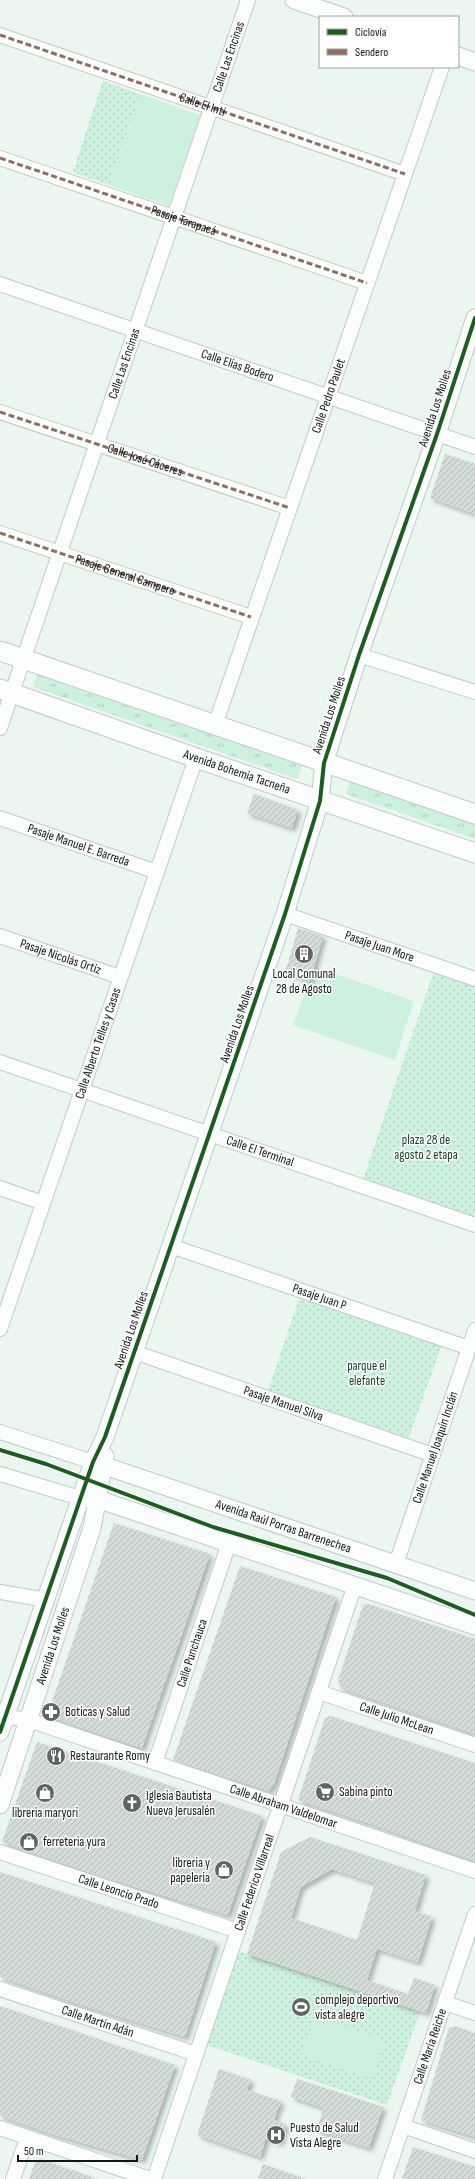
<svg xmlns="http://www.w3.org/2000/svg" width="475" height="2179" font-family="'Sofia Sans Condensed',sans-serif">
  <defs>
    <pattern id="grass-tufts" width="24" height="20" patternUnits="userSpaceOnUse"><rect width="24" height="20" fill="#cef0de"/><path d="M3 7l-1-3M5 7V3M7 7l1-3M15 17l-1-3M17 17v-4M19 17l1-3" fill="none" stroke="#b0cdbe"/></pattern>
    <pattern id="park-dots" width="8" height="8" patternUnits="userSpaceOnUse"><rect width="8" height="8" fill="#cef0de"/><path d="M2 2h.1M6 6h.1" fill="none" stroke="#b0cdbe" stroke-width="1.8" stroke-linecap="round"/></pattern>
    <pattern id="building-hatch" width="6" height="6" patternUnits="userSpaceOnUse"><rect width="6" height="6" fill="#d3dcd7"/><path d="M-1 1l2-2M0 6l6-6M5 7l2-2" fill="none" stroke="#b4bcb8"/></pattern>
    <filter id="shadow"><feDropShadow dx="3.5" dy="3.5" stdDeviation="2" flood-color="#0004"/></filter>
  </defs>
  <rect width="100%" height="100%" fill="#ebf6f0"/>
  <!-- grass -->
  <path fill="url(#grass-tufts)" d="M38,672L303,763L297,779L33,687Z
    M351,779L475,822V839L346,794Z"/>
  <!-- park -->
  <path fill="url(#park-dots)" d="M103,81L140,94L109,185L73,172Z
    M434,971L475,985V1218L363,1179Z
    M300,1296L442,1345L407,1442L268,1391Z
    M238,1951L420,2012L387,2105L206,2045Z"/>
  <!-- pitch -->
  <path fill="#cef0de" d="M140,94L200,115L169,206L109,185Z
    M315,967L414,1001L395,1060L293,1025Z
    M315,2016L385,2040L372,2079L301,2055Z"/>
  <!-- building -->
  <path fill="url(#building-hatch)" fill-rule="evenodd" filter="url(#shadow)" d="M445,454L475,464V514L430,498Z
    M254,794L298,810L292,828L247,813Z
    M298,928L323,936L310,981L285,973Z
    M114,1523L210,1554L142,1748L47,1716Z
    M240,1566L336,1597L274,1784L269,1791L173,1760Z
    M368,1604L475,1639V1734L341,1688L338,1680L363,1605Z
    M330,1716L475,1763V1861L371,1824L298,1800L325,1718Z
    M37,1742L262,1816L228,1915L99,1876L2,1842Z
    M310,1837L426,1875L415,1911L432,1917L418,1962L377,1949L367,1980L408,1994L414,1978L435,1985L426,2013L247,1954L281,1852ZM332,1869L375,1883L357,1940L291,1918L301,1887Z
    M0,1872L216,1942L185,2037L85,2006L0,1977Z
    M0,2006L175,2065L142,2160L55,2135L0,2116Z
    M455,2026L475,2033V2137L421,2120L449,2028Z
    M219,2069L251,2080L247,2090L281,2101L274,2120L286,2124L280,2143L266,2138L260,2157L197,2135Z
    M297,2079L383,2107L369,2148L316,2130L324,2108L291,2097Z
    M413,2147L475,2167V2179H402Z
    M40,2159L92,2177L91,2179H29L35,2162Z
    M263,2164L301,2177L300,2179H258Z"/>
  <g fill="none" stroke-linecap="round" stroke-linejoin="round">
    <!-- minor casing -->
    <g stroke="#c2cac6" stroke-width="16">
      <g id="minor">
        <path id="s1" d="M0,35L405,174"/>
        <path d="M0,158L367,283"/>
        <path id="s2" d="M0,284L475,447"/>
        <path d="M0,412L290,508"/>
        <path id="s3" d="M0,533L251,617"/>
        <path d="M359,655L475,692"/>
        <path id="s4" d="M215,725L442,67"/>
        <path id="s5" d="M0,728L248,0"/>
        <path id="s6" d="M0,818L157,872"/>
        <path id="s7" d="M285,914L475,979"/>
        <path id="s8" d="M0,936L120,977"/>
        <path id="s9" d="M0,1062L475,1225"/>
        <path d="M0,1188L43,1203"/>
        <path id="s10" d="M171,1246L469,1348"/>
        <path id="s11" d="M0,1329L196,758"/>
        <path id="s12" d="M134,1352L433,1455"/>
        <path d="M0,1432L93,1462"/>
        <path d="M0,1474L80,1498L90,1499"/>
        <path id="s13" d="M396,1564L475,1330"/>
        <path d="M0,1592L46,1600"/>
        <path id="s14" d="M319,1692L475,1745"/>
        <path id="s15" d="M0,1716L29,1720L475,1871"/>
        <path id="s16" d="M155,1763L229,1543"/>
        <path id="s17" d="M0,1852L238,1931"/>
        <path id="s18" d="M0,1989L196,2054"/>
        <path d="M445,2003L475,2013"/>
        <path d="M403,2126L475,2151"/>
        <path d="M0,2128L150,2179"/>
        <path d="M13,2179L27,2138"/>
        <path id="s19" d="M154,2179L355,1585"/>
        <path id="s20" d="M385,2179L475,1914"/>
      </g>
    </g>
    <!-- tertiary casing -->
    <g stroke="#c2cac6" stroke-width="19">
      <g id="tertiary">
        <path d="M294,0L344,17"/>
        <path d="M458,56L475,62"/>
        <path id="s21" d="M93,1462L475,1591"/>
        <path d="M97,1499L475,1626"/>
        <path d="M0,1732L93,1462L105,1437L285,914L320,801L324,763L359,655L437,434L475,318"/>
        <path id="s22" d="M0,1805L92,1528L105,1456"/>
      </g>
    </g>
    <!-- secondary casing -->
    <g stroke="#c2cac6" stroke-width="21">
      <g id="secondary">
        <path d="M0,651L475,814"/>
        <path id="s23" d="M0,689L196,758L475,853"/>
      </g>
    </g>
    <!-- minor -->
    <use href="#minor" stroke="#fcfefd" stroke-width="14"/>
    <!-- tertiary -->
    <use href="#tertiary" stroke="#fcfefd" stroke-width="17"/>
    <!-- secondary -->
    <use href="#secondary" stroke="#fcfefd" stroke-width="19"/>
    <!-- quiet -->
    <g stroke="#8d6e63" stroke-width="3" stroke-dasharray="6 3" stroke-linecap="butt">
      <path d="M0,35L405,174"/>
      <path id="s24" d="M0,158L367,283"/>
      <path id="s25" d="M0,412L290,508"/>
      <path d="M0,533L251,617"/>
    </g>
    <!-- cycleway casing -->
    <g stroke="#fff" stroke-width="6">
      <path id="cycleway" d="M0,1450L46,1464L213,1527L387,1578L475,1615
        M0,1732L93,1462L105,1437L285,914L320,801L324,763L359,655L437,434L475,318"/>
    </g>
    <!-- cycleway -->
    <use href="#cycleway" stroke="#1b5e20" stroke-width="4"/>
  </g>
  <!-- icons -->
  <defs>
    <g id="building-disc" transform="scale(1)"><circle r="9.5" fill="#5d6661" stroke="#fff"/><path d="M-4-6H4V6H1V3H-1V6H-4ZM-2.5-4.3h1.7v1.8h-1.7ZM.8-4.3h1.7v1.8H.8ZM-2.5-1h1.7V.8h-1.7ZM.8-1h1.7V.8H.8Z" fill="#fff"/></g>
    <g id="pharmacy-disc" transform="scale(1)"><circle r="9.5" fill="#5d6661" stroke="#fff"/><path d="M-2-6h4v4h4v4h-4v4h-4v-4h-4v-4h4Z" fill="#fff"/></g>
    <g id="restaurant-disc" transform="scale(1)"><circle r="9.5" fill="#5d6661" stroke="#fff"/><path d="M-5-6h1v4h1v-4h1v4h1v-4h1v5L-1.5 .5V6h-2V.5L-5-1ZM5-6V6H3V1.5H1.5Q1.5-4 5-6Z" fill="#fff"/></g>
    <g id="supermarket-disc" transform="scale(1)"><circle r="9.5" fill="#5d6661" stroke="#fff"/><path d="M-6-5.5h2.5l.6 2H6L4.5 2H-2.5L-4.4-4H-6ZM-1.5 3.2a1.3 1.3 0 1 0 .1 0ZM3 3.2a1.3 1.3 0 1 0 .1 0Z" fill="#fff"/></g>
    <g id="shop-disc" transform="scale(1)"><circle r="9.5" fill="#5d6661" stroke="#fff"/><path d="M-5-2.5h2.3a2.7 3.5 0 0 1 5.4 0H5L5.5 6h-11ZM-1.5-2.5h3a1.5 2.3 0 0 0-3 0Z" fill="#fff"/></g>
    <g id="church-disc" transform="scale(1)"><circle r="9.5" fill="#5d6661" stroke="#fff"/><path d="M-1.2-6h2.4v3.5h3.3v2.4h-3.3V6h-2.4V-.1h-3.3v-2.4h3.3Z" fill="#fff"/></g>
    <g id="stadium-disc" transform="scale(1)"><circle r="9.5" fill="#5d6661" stroke="#fff"/><path d="M0-5a6.5 5 0 1 0 0 10a6.5 5 0 1 0 0-10ZM-3.5-1.8h7v3.6h-7Z" fill="#fff"/></g>
    <g id="hospital-disc" transform="scale(1)"><circle r="9.5" fill="#5d6661" stroke="#fff"/><path d="M-5-5h3v3.5h4V-5h3V5h-3V1.5h-4V5h-3Z" fill="#fff"/></g>
  </defs>
  <g fill-rule="evenodd">
    <use href="#building-disc" x="304" y="954"/>
    <use href="#pharmacy-disc" x="51" y="1712"/>
    <use href="#restaurant-disc" x="56" y="1756"/>
    <use href="#supermarket-disc" x="325" y="1792"/>
    <use href="#shop-disc" x="45" y="1793"/>
    <use href="#church-disc" x="132" y="1803"/>
    <use href="#shop-disc" x="29" y="1842"/>
    <use href="#shop-disc" x="224" y="1870"/>
    <use href="#stadium-disc" x="301" y="2007"/>
    <use href="#hospital-disc" x="276" y="2135"/>
  </g>
  <g text-anchor="middle" dominant-baseline="central" stroke-width="3" stroke-linejoin="round" paint-order="stroke">
    <!-- street labels -->
    <g font-size="13" fill="#111814" stroke="#fff">
      <text stroke="none"><textPath href="#s5" startOffset="709">Calle Las Encinas</textPath></text>
      <text stroke="none"><textPath href="#s1" startOffset="214">Calle El Inti</textPath></text>
      <text stroke="none"><textPath href="#s24" startOffset="194">Pasaje Tarapacá</textPath></text>
      <text stroke="none"><textPath href="#s5" startOffset="385">Calle Las Encinas</textPath></text>
      <text stroke="none"><textPath href="#s2" startOffset="251">Calle Elías Bodero</textPath></text>
      <text stroke="none"><textPath href="#s4" startOffset="348">Calle Pedro Paulet</textPath></text>
      <text transform="translate(435 408) rotate(-72)">Avenida Los Molles</text>
      <text stroke="none"><textPath href="#s25" startOffset="153">Calle José Cáceres</textPath></text>
      <text stroke="none"><textPath href="#s3" startOffset="132">Pasaje General Campero</textPath></text>
      <text transform="translate(329 715) rotate(-72)">Avenida Los Molles</text>
      <text stroke="none"><textPath href="#s23" startOffset="251">Avenida Bohemia Tacneña</textPath></text>
      <text stroke="none"><textPath href="#s6" startOffset="83">Pasaje Manuel E. Barreda</textPath></text>
      <text stroke="none"><textPath href="#s7" startOffset="100">Pasaje Juan More</textPath></text>
      <text stroke="none"><textPath href="#s8" startOffset="64">Pasaje Nicolás Ortiz</textPath></text>
      <text transform="translate(237 1024) rotate(-71)">Avenida Los Molles</text>
      <text stroke="none"><textPath href="#s11" startOffset="302">Calle Alberto Telles y Casas</textPath></text>
      <text stroke="none"><textPath href="#s9" startOffset="275">Calle El Terminal</textPath></text>
      <text stroke="none"><textPath href="#s10" startOffset="157">Pasaje Juan P</textPath></text>
      <text transform="translate(131 1330) rotate(-71)">Avenida Los Molles</text>
      <text stroke="none"><textPath href="#s12" startOffset="158">Pasaje Manuel Silva</textPath></text>
      <text stroke="none"><textPath href="#s13" startOffset="123">Calle Manuel Joaquín Inclán</textPath></text>
      <text stroke="none"><textPath href="#s21" startOffset="201">Avenida Raúl Porras Barrenechea</textPath></text>
      <text stroke="none"><textPath href="#s22" startOffset="168">Avenida Los Molles</textPath></text>
      <text stroke="none"><textPath href="#s16" startOffset="116">Calle Punchauca</textPath></text>
      <text stroke="none"><textPath href="#s14" startOffset="82">Calle Julio McLean</textPath></text>
      <text stroke="none"><textPath href="#s15" startOffset="298">Calle Abraham Valdelomar</textPath></text>
      <text stroke="none"><textPath href="#s19" startOffset="313">Calle Federico Villarreal</textPath></text>
      <text stroke="none"><textPath href="#s17" startOffset="125">Calle Leoncio Prado</textPath></text>
      <text stroke="none"><textPath href="#s18" startOffset="103">Calle Martín Adán</textPath></text>
      <text stroke="none"><textPath href="#s20" startOffset="140">Calle María Reiche</textPath></text>
    </g>
    <!-- poi labels -->
    <g font-size="13" fill="#111814" stroke="#fff" text-anchor="start">
      <text x="304" y="974" text-anchor="middle">Local Comunal<tspan x="304" dy="15">28 de Agosto</tspan></text>
      <text x="65" y="1712">Boticas y Salud</text>
      <text x="70" y="1756">Restaurante Romy</text>
      <text x="339" y="1792">Sabina pinto</text>
      <text x="146" y="1796">Iglesia Bautista<tspan x="146" dy="15">Nueva Jerusalén</tspan></text>
      <text x="45" y="1813" text-anchor="middle">libreria maryori</text>
      <text x="43" y="1842">ferreteria yura</text>
      <text x="210" y="1863" text-anchor="end">libreria y<tspan x="210" dy="15">papeleria</tspan></text>
      <text x="315" y="2000">complejo deportivo<tspan x="315" dy="15">vista alegre</tspan></text>
      <text x="290" y="2128">Puesto de Salud<tspan x="290" dy="15">Vista Alegre</tspan></text>
    </g>
    <!-- park labels -->
    <g font-size="13" fill="#14422e" stroke="#fff">
      <text x="426" y="1140">plaza 28 de<tspan x="426" dy="15">agosto 2 etapa</tspan></text>
      <text x="367" y="1366">parque el<tspan x="367" dy="15">elefante</tspan></text>
    </g>
  </g>
  <!-- legend -->
  <rect x="319" y="16" width="140" height="52" fill="#ffffff" stroke="#a0a3a1"/>
  <rect x="327" y="29" width="20" height="6" fill="#1b5e20" stroke="#a0a3a1"/>
  <text x="355" y="36" font-size="12" fill="#111814">Ciclovía</text>
  <rect x="327" y="49" width="20" height="6" fill="#8d6e63" stroke="#a0a3a1"/>
  <text x="355" y="56" font-size="12" fill="#111814">Sendero</text>
  <!-- scale -->
  <path d="M18 2155v6h119v-6" fill="none" stroke="#111814" stroke-width="2"/>
  <text x="24" y="2155" font-size="12" fill="#111814" stroke="#ffffff" stroke-width="3" paint-order="stroke">50 m</text>
</svg>
